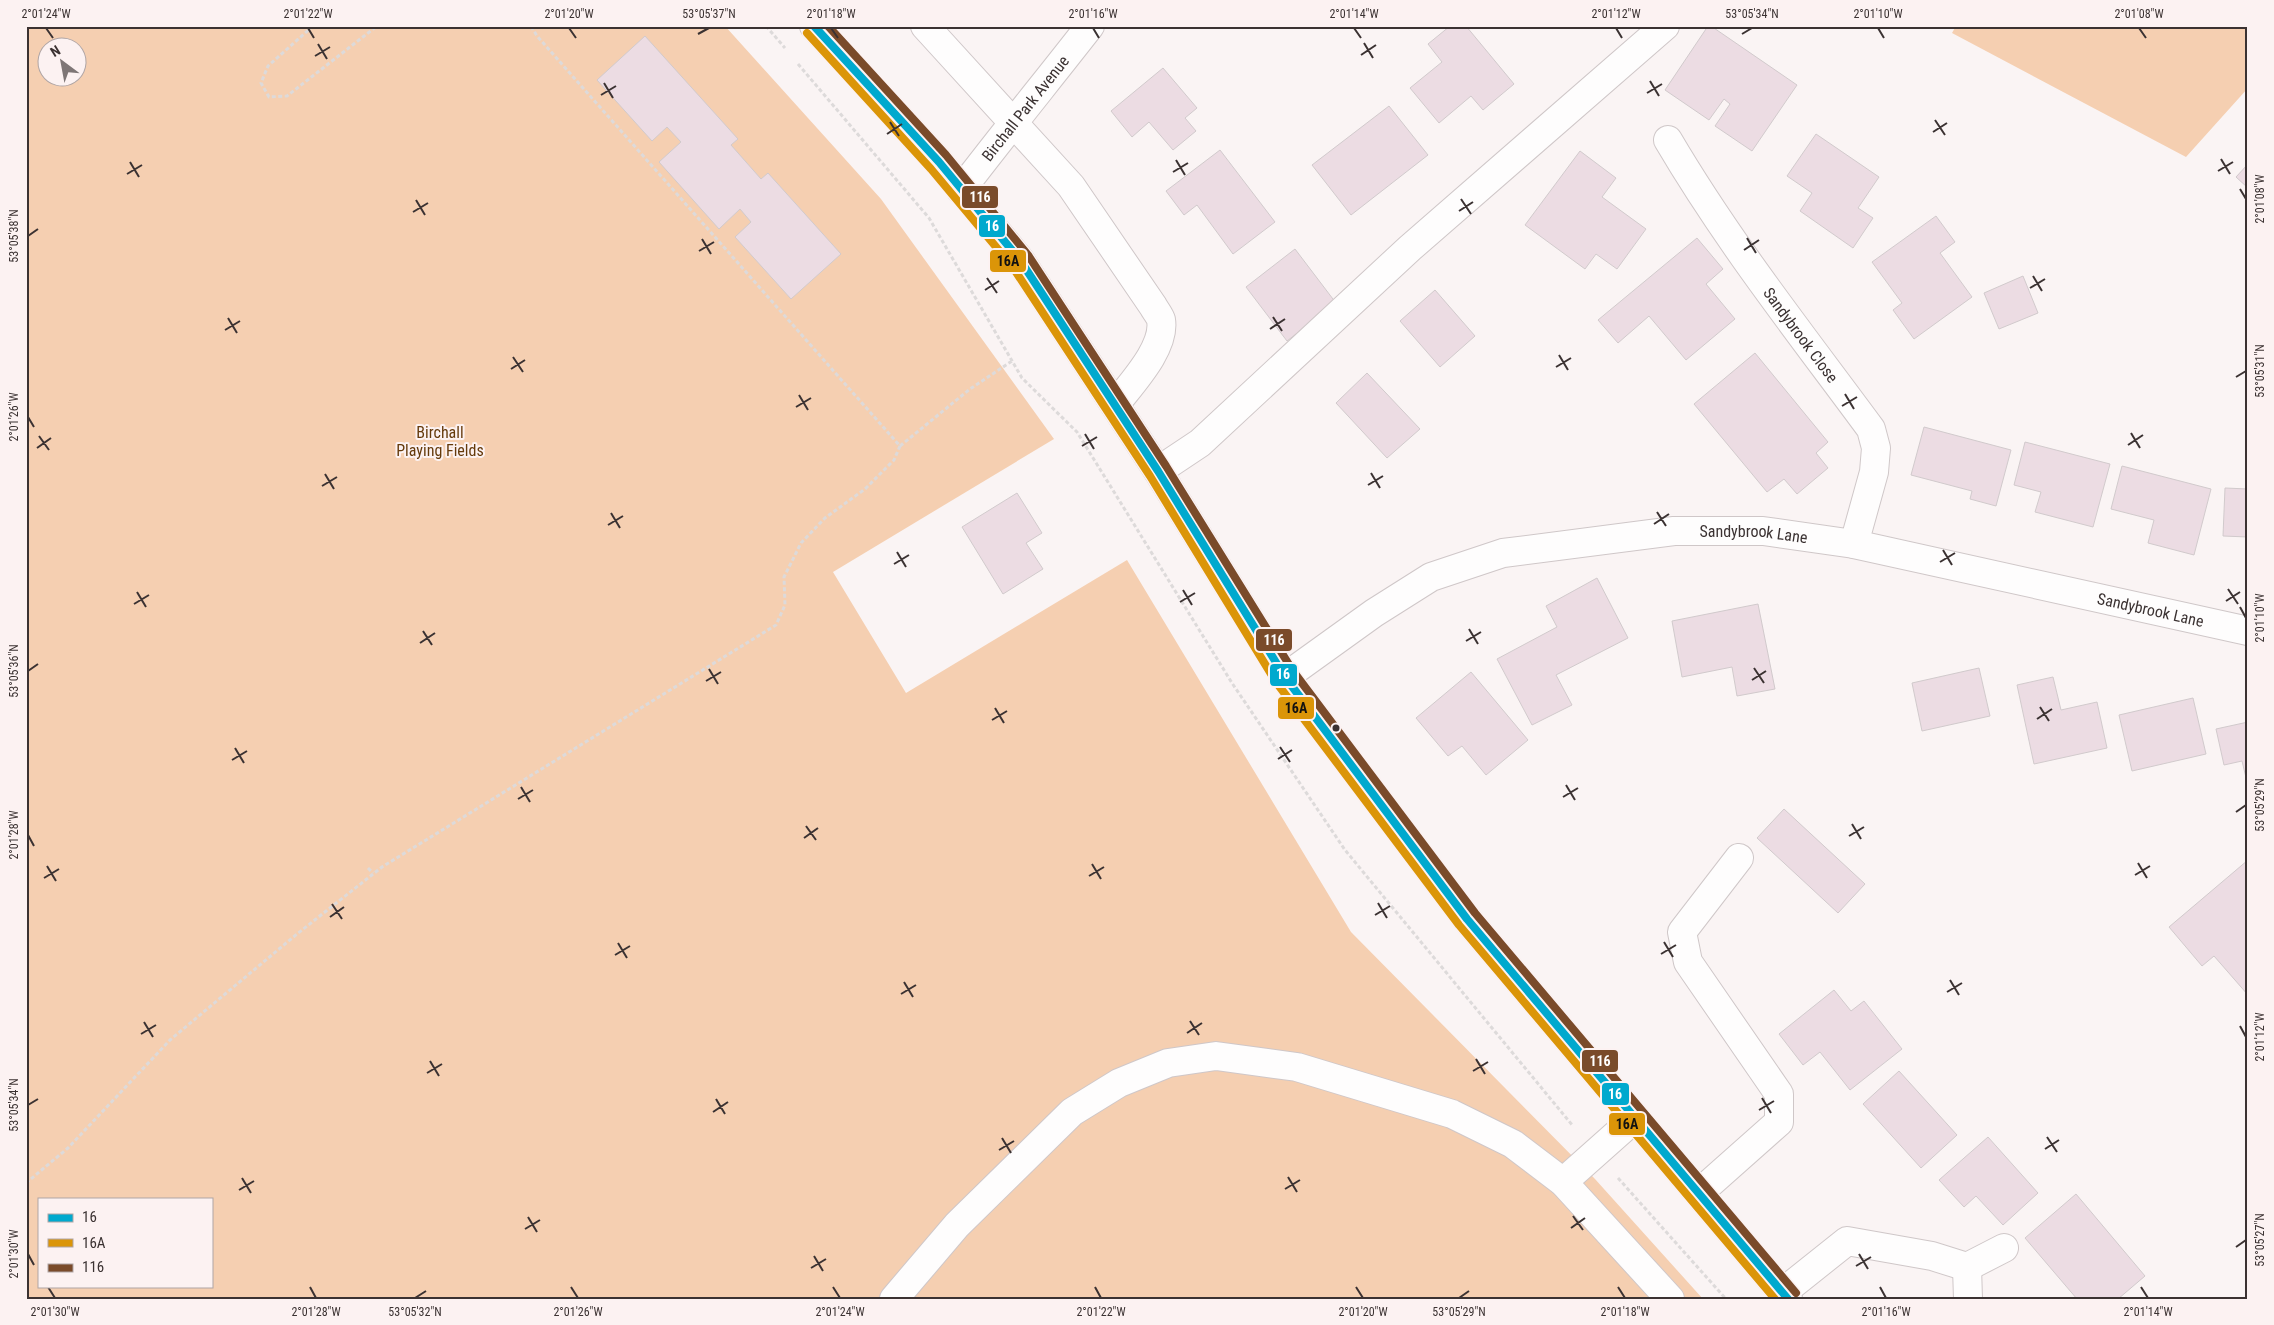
<svg xmlns="http://www.w3.org/2000/svg" width="2274" height="1325" font-family="'Roboto Condensed',sans-serif">
  <rect width="100%" height="100%" fill="#faf4f4"/>
  <!-- green -->
  <path fill="#f5cfb1" fill-rule="evenodd" d="M26,26H725L881,199L1054,439L833,572L906,693L1127,560L1351,932L1595,1179L1703,1299H26ZM48,48H78V78H48ZM39,1199H211V1286H39Z
    M1956,26H2248V88L2186,157L1952,33Z"/>
  <!-- building -->
  <path fill="#ecdce3" stroke="#d1cacc" d="M1450,26H1466L1514,84L1483,110L1471,96L1439,123L1410,88L1442,62L1428,44Z
    M1708,26H1711L1797,85L1752,151L1715,126L1730,104L1724,99L1709,120L1665,90Z
    M645,36L738,139L731,145L761,179L768,173L841,254L791,299L735,237L751,222L740,209L719,229L659,162L681,142L667,127L652,141L597,80Z
    M1163,68L1197,108L1185,118L1196,131L1173,150L1149,122L1132,137L1111,111Z
    M1389,106L1428,155L1351,215L1312,165Z
    M1816,134L1879,177L1858,208L1873,218L1853,248L1800,211L1812,193L1787,176Z
    M1220,150L1275,222L1233,254L1197,205L1184,215L1166,191Z
    M1580,151L1616,178L1602,197L1646,229L1617,269L1596,254L1585,269L1525,225Z
    M2248,164V188L2236,177Z
    M1936,216L1955,242L1940,253L1972,297L1914,339L1893,310L1902,303L1872,262Z
    M1697,238L1723,269L1706,284L1735,319L1686,360L1649,316L1618,343L1598,320Z
    M1295,249L1336,303L1287,341L1246,287Z
    M2023,276L2038,313L1999,329L1984,293Z
    M1435,290L1475,336L1440,367L1400,321Z
    M1755,353L1828,442L1816,453L1828,468L1797,494L1784,479L1767,492L1694,404Z
    M1367,373L1420,429L1387,458L1336,403Z
    M1924,427L2011,450L1996,506L1970,499L1972,491L1911,475Z
    M2025,442L2110,464L2093,527L2035,512L2041,492L2014,485Z
    M2122,466L2211,489L2194,555L2148,543L2154,520L2111,509Z
    M2225,488L2248,489V537L2223,536Z
    M1017,493L1042,533L1026,543L1043,569L1003,594L962,527Z
    M1597,578L1628,638L1556,675L1572,705L1532,725L1497,659L1557,627L1546,606Z
    M1758,604L1775,689L1737,696L1732,667L1682,677L1672,621Z
    M1979,668L1990,716L1922,731L1912,683Z
    M1471,672L1528,740L1486,775L1462,746L1448,756L1416,718Z
    M2053,677L2061,710L2097,702L2107,748L2034,764L2017,685Z
    M2193,698L2206,754L2132,771L2119,715Z
    M2248,722V786L2242,761L2224,765L2216,729Z
    M1784,809L1865,884L1838,913L1757,838Z
    M2248,860V995L2214,956L2202,966L2169,927Z
    M1834,990L1851,1011L1864,1001L1902,1049L1850,1090L1820,1052L1803,1065L1779,1034Z
    M1899,1071L1957,1135L1921,1168L1863,1104Z
    M1988,1137L2038,1193L2003,1225L1976,1196L1964,1207L1939,1180Z
    M2076,1194L2145,1276L2118,1299H2077L2025,1238Z"/>
  <g fill="none" stroke-linecap="round" stroke-linejoin="round">
    <!-- minor casing -->
    <g stroke="#cfc7c8" stroke-width="30">
      <g id="minor">
        <path d="M925,26L1071,186L1153,306C1155,310 1160,316 1161,320C1166,348 1130,385 1115,405"/>
        <path id="s1" d="M1668,140C1728,242 1801,334 1871,429L1876,448L1874,472L1854,544"/>
        <path id="s2" d="M961,190C1003,135 1047,81 1090,26"/>
        <path d="M1158,471L1200,443L1410,248L1665,26"/>
        <path id="s3" d="M1285,677L1374,613L1431,577L1503,553L1674,531H1763L1854,544L2248,631"/>
        <path d="M1563,1182L1635,1118"/>
        <path d="M1699,1193L1779,1122V1094L1688,962L1682,932L1739,858"/>
        <path d="M1967,1267L1968,1299"/>
        <path d="M1783,1292L1847,1241L1932,1256L1967,1267L2004,1248"/>
        <path d="M894,1299L957,1225L1072,1112L1119,1083L1168,1063L1216,1056L1297,1067L1452,1114L1513,1144L1563,1182L1670,1299"/>
      </g>
    </g>
    <!-- highway casing -->
    <g stroke="#cfc7c8" stroke-width="30">
      <path id="highway" d="M814,26L939,162L1020,260L1158,471L1285,677L1467,919L1788,1299"/>
    </g>
    <!-- path -->
    <path stroke="#dddada" stroke-width="3" stroke-dasharray="4 2.5" stroke-linecap="butt" d="M313,26L268,66L261,83L269,97L287,96L377,26
      M766,26L785,48
      M798,64L929,218L1022,378L1077,432L1232,683L1345,850L1573,1126
      M900,446L970,389L1012,361
      M368,868L373,873
      M1618,1178L1726,1299
      M26,1183L68,1148L170,1040L297,934L382,867L776,625L785,605L784,577L801,543L825,518L865,489L894,460L900,446L537,36L531,26"/>
    <!-- minor -->
    <use href="#minor" stroke="#fefdfd" stroke-width="28"/>
    <!-- highway -->
    <use href="#highway" stroke="#fefdfd" stroke-width="28"/>
    <!-- bus-1 casing -->
    <g stroke="#fcf2f2" stroke-width="11">
      <path id="bus-1" d="M814,26L939,162L1020,260L1158,471L1285,677L1467,919L1788,1299"/>
    </g>
    <!-- bus-2 casing -->
    <g stroke="#fcf2f2" stroke-width="11">
      <path id="bus-2" d="M807,33L931,169L1012,266L1150,476L1276,682L1459,925L1775,1299"/>
    </g>
    <!-- bus-3 casing -->
    <g stroke="#fcf2f2" stroke-width="11">
      <path id="bus-3" d="M828,26L946,155L1028,255L1166,466L1293,671L1475,913L1796,1293"/>
    </g>
    <!-- bus-1 -->
    <use href="#bus-1" stroke="#00a9ce" stroke-width="8"/>
    <!-- bus-2 -->
    <use href="#bus-2" stroke="#db9508" stroke-width="8"/>
    <!-- bus-3 -->
    <use href="#bus-3" stroke="#7a4b2a" stroke-width="8"/>
  </g>
  <!-- ticks -->
  <path fill="none" stroke="#3b3232" stroke-width="2" d="M46,28L53,38M308,28L314,38M569,28L576,38M831,28L838,38M1093,28L1099,38M1354,28L1361,38M1616,28L1622,38M1878,28L1884,38M2139,28L2146,38M698,34L709,28M1742,34L1752,28M1364,43L1373,58M318,44L327,59M1361,55L1376,45M315,56L330,47M1650,81L1659,96M604,83L613,98M1647,93L1662,84M601,95L616,86M1935,120L1945,135M890,122L899,136M1933,132L1947,123M887,134L902,124M2221,159L2230,174M1176,160L1185,175M130,162L139,177M2218,171L2233,162M1173,172L1188,163M127,174L142,165M2240,189L2246,199M1461,199L1471,214M416,200L425,215M1459,211L1473,202M413,212L428,203M28,236L38,229M1747,238L1756,253M702,239L711,254M1744,250L1759,240M699,251L714,242M2033,276L2042,291M987,278L997,293M2030,288L2045,279M985,290L999,281M1273,317L1282,331M228,318L237,333M1270,329L1285,319M225,330L240,321M1559,355L1568,370M513,357L523,372M1556,367L1571,358M511,369L525,360M2236,377L2246,371M1845,394L1854,409M799,395L808,410M1842,406L1857,397M796,407L811,398M28,417L34,427M2131,433L2140,448M1085,434L1094,449M39,436L49,450M2128,445L2143,435M1082,446L1097,437M37,448L51,438M1371,473L1380,488M325,474L334,489M1368,485L1383,476M322,486L337,477M1657,512L1666,526M611,513L620,528M1654,524L1669,514M608,525L623,516M1943,550L1952,565M897,552L906,567M1940,562L1955,553M894,564L909,555M2228,589L2238,604M1183,590L1192,605M137,592L146,607M2226,601L2240,592M1180,602L1195,593M134,604L149,595M2240,607L2246,618M1469,629L1478,644M423,631L432,645M1466,641L1481,632M420,643L435,633M1754,668L1764,683M709,669L718,684M28,671L38,664M1752,680L1766,671M706,681L721,672M2040,707L2049,721M995,708L1004,723M2037,719L2052,709M992,720L1007,711M1280,747L1290,762M235,748L244,763M1278,759L1292,750M232,760L247,751M1566,785L1575,800M521,787L530,802M1563,797L1578,788M518,799L533,790M2236,812L2246,805M1852,824L1861,839M806,826L816,840M28,835L34,846M1849,836L1864,827M804,838L818,828M2138,863L2147,878M1092,864L1101,879M47,866L56,881M2135,875L2150,866M1089,876L1104,867M44,878L59,869M1378,903L1387,918M332,904L342,919M1375,915L1390,906M330,917L344,907M1664,942L1673,957M618,943L627,958M1661,954L1676,945M615,955L630,946M1950,980L1959,995M904,982L913,997M1947,992L1962,983M901,994L916,985M1190,1021L1199,1035M144,1022L153,1037M2240,1026L2246,1037M1187,1033L1202,1023M141,1034L156,1025M1476,1059L1485,1074M430,1061L439,1076M1473,1071L1488,1062M427,1073L442,1064M1762,1098L1771,1113M716,1099L725,1114M28,1105L38,1099M1759,1110L1774,1101M713,1112L728,1102M2047,1137L2057,1152M1002,1138L1011,1153M2045,1149L2059,1140M999,1150L1014,1141M1288,1177L1297,1192M242,1178L251,1193M1285,1189L1300,1180M239,1190L254,1181M1573,1216L1583,1230M528,1217L537,1232M1571,1228L1585,1218M525,1229L540,1220M2236,1247L2246,1240M28,1254L34,1265M1859,1254L1868,1269M814,1256L823,1271M1856,1266L1871,1257M811,1268L826,1259M48,1287L55,1298M310,1287L316,1298M571,1287L578,1298M833,1287L840,1298M1095,1287L1101,1298M1356,1287L1363,1298M1618,1287L1625,1298M1880,1287L1886,1298M2141,1287L2148,1298M415,1298L426,1291M1459,1298L1469,1291"/>
  <!-- markers -->
  <circle fill="#3b3232" stroke="#fcf2f2" stroke-width="2" cx="1336" cy="728" r="4.5"/>
  <g text-anchor="middle" dominant-baseline="central" stroke-width="4" stroke-linejoin="round" paint-order="stroke">
    <!-- street labels -->
    <g font-size="16" fill="#3b3232" stroke="#fcf2f2">
      <text stroke="none"><textPath href="#s2" startOffset="104">Birchall Park Avenue</textPath></text>
      <text stroke="none"><textPath href="#s1" startOffset="236">Sandybrook Close</textPath></text>
      <text stroke="none"><textPath href="#s3" startOffset="505">Sandybrook Lane</textPath></text>
      <text stroke="none"><textPath href="#s3" startOffset="910">Sandybrook Lane</textPath></text>
    </g>
    <!-- park labels -->
    <g font-size="16" fill="#653a0b" stroke="#fcf2f2">
      <text x="440" y="432">Birchall<tspan x="440" dy="18">Playing Fields</tspan></text>
    </g>
  </g>
  <g stroke="#fcf2f2" stroke-width="2">
    <rect x="961" y="185" width="38" height="24" rx="5" fill="#7a4b2a"/>
    <rect x="978" y="214" width="28" height="24" rx="5" fill="#00a9ce"/>
    <rect x="989" y="249" width="38" height="24" rx="5" fill="#db9508"/>
    <rect x="1255" y="628" width="38" height="24" rx="5" fill="#7a4b2a"/>
    <rect x="1269" y="663" width="29" height="24" rx="5" fill="#00a9ce"/>
    <rect x="1277" y="696" width="38" height="24" rx="5" fill="#db9508"/>
    <rect x="1581" y="1049" width="38" height="24" rx="5" fill="#7a4b2a"/>
    <rect x="1601" y="1082" width="29" height="24" rx="5" fill="#00a9ce"/>
    <rect x="1608" y="1112" width="38" height="24" rx="5" fill="#db9508"/>
  </g>
  <g font-size="14" text-anchor="middle" font-weight="bold" fill="#fff">
    <text x="980" y="202">116</text>
    <text x="992" y="231">16</text>
    <text x="1274" y="645">116</text>
    <text x="1283" y="679">16</text>
    <text x="1600" y="1066">116</text>
    <text x="1615" y="1099">16</text>
  </g>
  <g font-size="14" text-anchor="middle" font-weight="bold" fill="#111">
    <text x="1008" y="266">16A</text>
    <text x="1296" y="713">16A</text>
    <text x="1627" y="1129">16A</text>
  </g>
  <!-- border -->
  <rect width="2274" height="1325" fill="none" stroke="#fcf2f2" stroke-width="55"/>
  <!-- legend -->
  <rect x="38" y="1198" width="175" height="90" fill="#fcf2f2" stroke="#afa5a5"/>
  <rect x="48" y="1214" width="25" height="8" fill="#00a9ce" stroke="#afa5a5"/>
  <text x="82" y="1222" font-size="15" fill="#3b3232">16</text>
  <rect x="48" y="1239" width="25" height="8" fill="#db9508" stroke="#afa5a5"/>
  <text x="82" y="1248" font-size="15" fill="#3b3232">16A</text>
  <rect x="48" y="1264" width="25" height="8" fill="#7a4b2a" stroke="#afa5a5"/>
  <text x="82" y="1272" font-size="15" fill="#3b3232">116</text>
  <!-- north arrow -->
  <g transform="translate(62 62) rotate(328)"><circle r="24" fill="#fcf2f2" stroke="#afa5a5"/>
  <path d="M0-4L9 19L0 12L-9 19Z" fill="#7e7676"/>
  <text y="-8" font-size="14" font-weight="bold" text-anchor="middle" fill="#3b3232">N</text>
  </g>
  <rect x="28" y="28" width="2218" height="1270" fill="none" stroke="#3b3232" stroke-width="2"/>
  <g font-size="12" text-anchor="middle" fill="#3b3232">
    <text x="46" y="18">2°01'24"W</text>
    <text x="308" y="18">2°01'22"W</text>
    <text x="569" y="18">2°01'20"W</text>
    <text x="709" y="18">53°05'37"N</text>
    <text x="831" y="18">2°01'18"W</text>
    <text x="1093" y="18">2°01'16"W</text>
    <text x="1354" y="18">2°01'14"W</text>
    <text x="1616" y="18">2°01'12"W</text>
    <text x="1752" y="18">53°05'34"N</text>
    <text x="1878" y="18">2°01'10"W</text>
    <text x="2139" y="18">2°01'08"W</text>
    <text transform="translate(2260 199) rotate(-90)" y="4">2°01'08"W</text>
    <text transform="translate(14 236) rotate(-90)" y="4">53°05'38"N</text>
    <text transform="translate(2260 371) rotate(-90)" y="4">53°05'31"N</text>
    <text transform="translate(14 417) rotate(-90)" y="4">2°01'26"W</text>
    <text transform="translate(2260 618) rotate(-90)" y="4">2°01'10"W</text>
    <text transform="translate(14 671) rotate(-90)" y="4">53°05'36"N</text>
    <text transform="translate(2260 805) rotate(-90)" y="4">53°05'29"N</text>
    <text transform="translate(14 835) rotate(-90)" y="4">2°01'28"W</text>
    <text transform="translate(2260 1037) rotate(-90)" y="4">2°01'12"W</text>
    <text transform="translate(14 1105) rotate(-90)" y="4">53°05'34"N</text>
    <text transform="translate(2260 1240) rotate(-90)" y="4">53°05'27"N</text>
    <text transform="translate(14 1254) rotate(-90)" y="4">2°01'30"W</text>
    <text x="55" y="1316">2°01'30"W</text>
    <text x="316" y="1316">2°01'28"W</text>
    <text x="415" y="1316">53°05'32"N</text>
    <text x="578" y="1316">2°01'26"W</text>
    <text x="840" y="1316">2°01'24"W</text>
    <text x="1101" y="1316">2°01'22"W</text>
    <text x="1363" y="1316">2°01'20"W</text>
    <text x="1459" y="1316">53°05'29"N</text>
    <text x="1625" y="1316">2°01'18"W</text>
    <text x="1886" y="1316">2°01'16"W</text>
    <text x="2148" y="1316">2°01'14"W</text>
  </g>
</svg>
